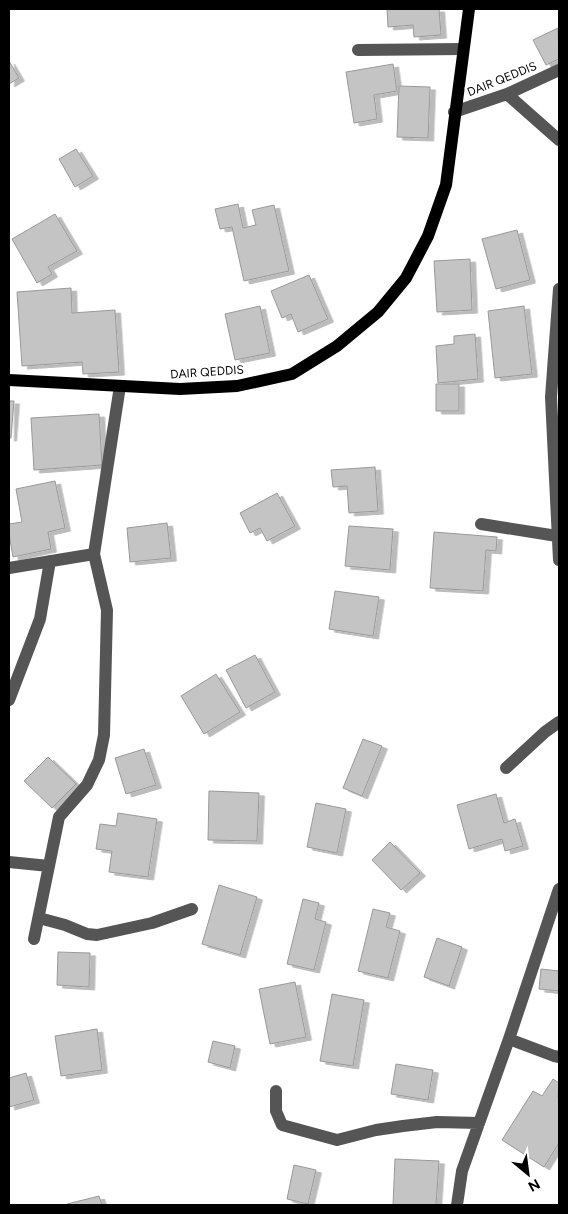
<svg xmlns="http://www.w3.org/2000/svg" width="568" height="1214" font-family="Figtree,sans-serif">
  <defs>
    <filter id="shadow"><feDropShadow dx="5.5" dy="3" stdDeviation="0" flood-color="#0004"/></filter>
  </defs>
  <rect width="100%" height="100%" fill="#fff"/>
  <!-- building -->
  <path fill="#c4c4c4" stroke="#999" filter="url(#shadow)" d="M387,9H439L441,35L414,37L413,25L388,27Z
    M558,28L559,59L546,65L533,40Z
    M9,61L19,78L9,84Z
    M393,64L397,91L374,95L377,119L354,123L346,72Z
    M399,86L430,87L428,138L397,137Z
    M76,149L93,176L75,187L59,159Z
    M238,204L243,228L256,225L252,210L274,205L289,271L244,281L232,227L220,229L215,209Z
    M55,214L77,251L48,267L52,274L37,283L12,239Z
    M517,230L530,280L496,289L482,239Z
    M470,259L472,310L437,312L434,261Z
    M309,275L328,319L298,332L291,314L282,318L271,291Z
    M71,288L72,313L115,310L119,372L83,374L82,362L22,366L17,292Z
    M260,306L270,353L235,360L225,314Z
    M524,306L532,374L495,378L488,311Z
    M475,334L478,379L438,383L436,346L454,344V336Z
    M436,384H459V411H436Z
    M9,401H14L11,438H9Z
    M99,414L102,465L34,470L31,418Z
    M375,467L378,511L349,513L347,486L333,487L331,470Z
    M55,481L65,528L48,532L51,549L13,557L9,534V524L22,522L16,489Z
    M277,493L295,526L267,541L260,528L250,533L240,513Z
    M167,523L171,558L130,562L127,528Z
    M349,526L393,529L390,570L345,566Z
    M434,532L497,537L496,551L486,550L483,591L430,588Z
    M335,591L379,597L373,636L329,629Z
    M255,655L275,692L246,708L226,670Z
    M216,674L240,712L204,734L181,696Z
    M363,739L382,746L362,796L343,788Z
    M144,749L156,785L126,794L115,758Z
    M48,757L76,784L52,808L24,781Z
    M209,791L259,793L257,841L208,840Z
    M496,794L504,823L515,819L523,846L505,851L502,839L469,849L457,805Z
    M316,803L346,809L337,853L307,847Z
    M118,813L157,819L148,877L109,872L112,851L96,849L100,824L116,826Z
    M390,842L420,873L401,890L372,860Z
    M219,885L257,897L240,955L202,944Z
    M303,899L319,903L315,919L326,922L314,970L287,964Z
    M373,909L390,913L386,927L400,931L388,978L358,971Z
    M437,938L462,947L449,986L424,977Z
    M58,952L90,953L89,987L57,985Z
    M541,969L559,971V991L539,989Z
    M295,982L306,1037L270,1044L259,989Z
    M332,994L364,1000L353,1066L320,1061Z
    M97,1029L102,1070L61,1076L55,1036Z
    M213,1041L235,1046L230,1068L208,1062Z
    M396,1064L433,1070L428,1100L391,1094Z
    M26,1073L34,1100L9,1107V1078Z
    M553,1079L559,1083L558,1098L559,1099V1143L544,1167L502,1140L533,1091L542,1096Z
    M395,1159L439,1161L436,1205H393Z
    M294,1165L316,1170L308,1204L287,1199Z
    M99,1196L102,1205H67V1204Z"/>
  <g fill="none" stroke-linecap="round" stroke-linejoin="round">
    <!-- minor -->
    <path stroke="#555" stroke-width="12" d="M358,50L463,49
      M507,94L559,140
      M454,112L507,94L559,70
      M559,289L551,397L559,560
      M481,524L557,536
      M9,568L94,554L120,386
      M9,700L40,619L50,561
      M506,768L545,732L559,722
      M9,862L49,866
      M39,918L65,925L87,934L97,935L152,923L192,909
      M34,939L59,817L87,785L99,760L104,735L107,610L94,554
      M509,1039L554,1056L559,1057
      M276,1091V1111L282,1125L337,1140L376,1130L403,1126L437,1122L479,1123
      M457,1205L462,1171L509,1039L559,889"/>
    <!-- major -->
    <path stroke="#000" stroke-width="12" d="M9,380L180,389L237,386L292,374L337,346L378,312L406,278L428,236L446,185L469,9"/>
  </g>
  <g text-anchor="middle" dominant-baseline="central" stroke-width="5" stroke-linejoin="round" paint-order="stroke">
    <!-- street labels -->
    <g font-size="12" fill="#000" stroke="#fff">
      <text transform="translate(502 79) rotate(-22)">DAIR QEDDIS</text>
      <text transform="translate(207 372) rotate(-4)">DAIR QEDDIS</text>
    </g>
  </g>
  <!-- border -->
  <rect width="568" height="1214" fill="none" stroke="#000000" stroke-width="20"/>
  <!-- north arrow -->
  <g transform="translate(528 1174) rotate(151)" stroke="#ffffff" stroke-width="4" paint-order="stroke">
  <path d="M0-4L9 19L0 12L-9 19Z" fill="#000000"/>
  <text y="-8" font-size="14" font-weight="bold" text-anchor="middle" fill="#000000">N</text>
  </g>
</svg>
